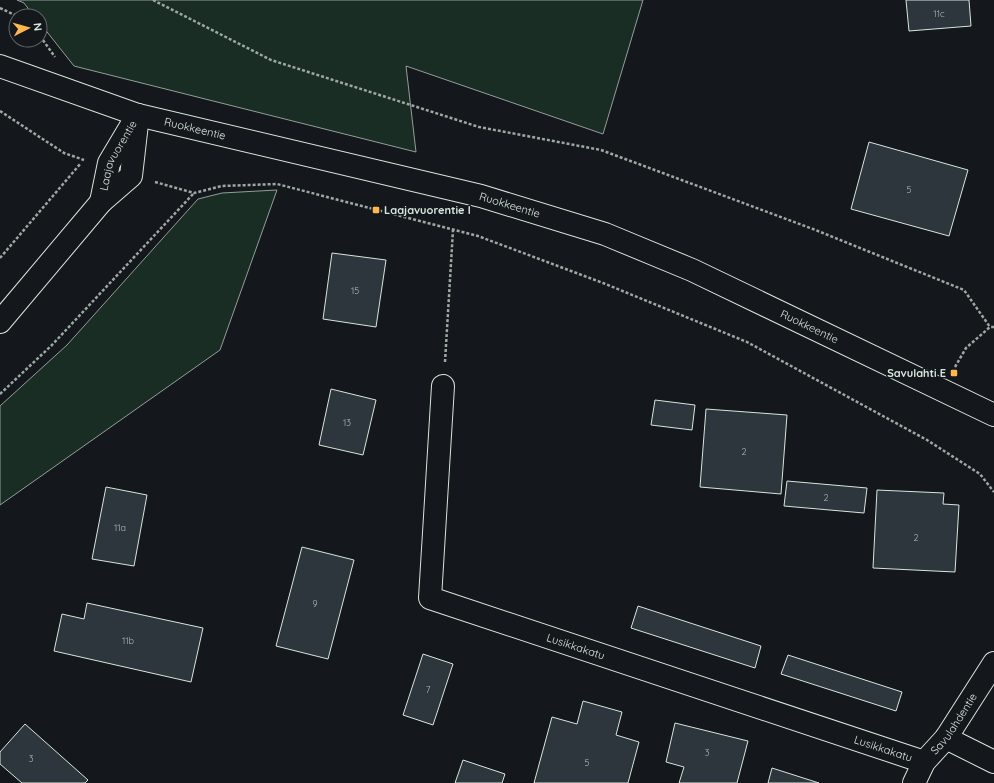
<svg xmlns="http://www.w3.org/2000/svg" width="994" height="783" font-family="Quicksand,sans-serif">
  <rect width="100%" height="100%" fill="#14181c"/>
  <!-- green -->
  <path fill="#1a2d24" stroke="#939e99" d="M17,0H643L603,134L406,66L416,152L74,66L40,23V16H34L24,3Z
    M277,190L220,350L0,505V406L67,345L198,199L222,193Z"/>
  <!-- building -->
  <path fill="#2c363c" stroke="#d8e6dc" d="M906,0H969L971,26L909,31Z
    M869,142L968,170L949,236L851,209Z
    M332,253L386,260L376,327L323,319Z
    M331,389L376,400L363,455L319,445Z
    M655,400L695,405L692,430L651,425Z
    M706,409L787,415L781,494L700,487Z
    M787,481L867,488L864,513L784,506Z
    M106,487L147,495L134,566L92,559Z
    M877,490L944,493L943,504L959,505L955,572L873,568Z
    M302,547L354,560L328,659L276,646Z
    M87,603L203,628L191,682L54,651L62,614L84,619Z
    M638,606L761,646L755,668L631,628Z
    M423,654L453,664L433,725L403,715Z
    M788,655L902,692L896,711L781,674Z
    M583,701L622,712L616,735L639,742L628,783H534L552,717L577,724Z
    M675,723L748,741L737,783H679L684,767L666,762Z
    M25,724L88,780L85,783H22L0,764V752Z
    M463,760L505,774L502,783H455Z
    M772,768L819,783H768Z"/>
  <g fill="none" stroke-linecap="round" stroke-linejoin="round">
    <!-- minor casing -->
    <g stroke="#d8e6dc" stroke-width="24">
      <g id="minor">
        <path id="s1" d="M0,66L138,115L481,196L605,234L692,270L994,415"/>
        <path id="s2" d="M101,202L109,163L134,121"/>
        <path d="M0,322L101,202L131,176L138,115"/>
        <path id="s3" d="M443,386L430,598L924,762"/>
        <path d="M946,738L994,762"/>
        <path id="s4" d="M914,783L924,762L946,738L994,663"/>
      </g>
    </g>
    <!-- path -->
    <path stroke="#9da8a2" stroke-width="2.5" stroke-dasharray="3 2" stroke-linecap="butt" d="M153,0L271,60L479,127L601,150L813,229L964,290L990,327
      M0,8L17,16
      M40,36L55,57
      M0,111L64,153L84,160
      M155,182L194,193L222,186L277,184L478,236L603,283L747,342L927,440L980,474L994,492
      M0,258L81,163
      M445,362L453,230
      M955,367L966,348L990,327H994
      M0,394L52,345L194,193"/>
    <!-- minor -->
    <use href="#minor" stroke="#14181c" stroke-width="22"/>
  </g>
  <!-- markers -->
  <g fill="#ffb74d" stroke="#14181c" stroke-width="1.5">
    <rect x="372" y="206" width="8" height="8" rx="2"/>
    <rect x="950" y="369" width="8" height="8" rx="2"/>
  </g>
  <g text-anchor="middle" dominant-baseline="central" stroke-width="3" stroke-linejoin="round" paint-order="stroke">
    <!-- number labels -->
    <g font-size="9" fill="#adbab4">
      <text x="939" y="13">11c</text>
      <text x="909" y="189">5</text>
      <text x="355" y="290">15</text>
      <text x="347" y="422">13</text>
      <text x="744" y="451">2</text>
      <text x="826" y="497">2</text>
      <text x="120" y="527">11a</text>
      <text x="916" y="537">2</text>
      <text x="315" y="603">9</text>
      <text x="128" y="640">11b</text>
      <text x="428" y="689">7</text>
      <text x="707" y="752">3</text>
      <text x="31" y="758">3</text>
      <text x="587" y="762">5</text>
    </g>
    <!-- street labels -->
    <g font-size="11" fill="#d8e6dc" stroke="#14181c">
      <text stroke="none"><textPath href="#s1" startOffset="205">Ruokkeentie</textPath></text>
      <text stroke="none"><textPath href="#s2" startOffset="50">Laajavuorentie</textPath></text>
      <text stroke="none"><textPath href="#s1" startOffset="529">Ruokkeentie</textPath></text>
      <text stroke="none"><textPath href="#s1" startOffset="853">Ruokkeentie</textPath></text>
      <text stroke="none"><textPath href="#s3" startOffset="366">Lusikkakatu</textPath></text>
      <text stroke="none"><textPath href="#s4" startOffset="72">Savulahdentie</textPath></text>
      <text stroke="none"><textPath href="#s3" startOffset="690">Lusikkakatu</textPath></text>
    </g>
    <!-- poi labels -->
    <g font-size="11" font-weight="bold" fill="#d8e6dc" stroke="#14181c" text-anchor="start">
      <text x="384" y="210">Laajavuorentie I</text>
      <text x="946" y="373" text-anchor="end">Savulahti E</text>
    </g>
  </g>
  <!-- north arrow -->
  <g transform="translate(28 28) rotate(84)"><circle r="19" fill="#14181c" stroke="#626a69"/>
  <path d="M0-3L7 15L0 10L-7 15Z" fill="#ffb74d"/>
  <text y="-6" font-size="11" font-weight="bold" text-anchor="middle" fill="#d8e6dc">N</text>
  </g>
</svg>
